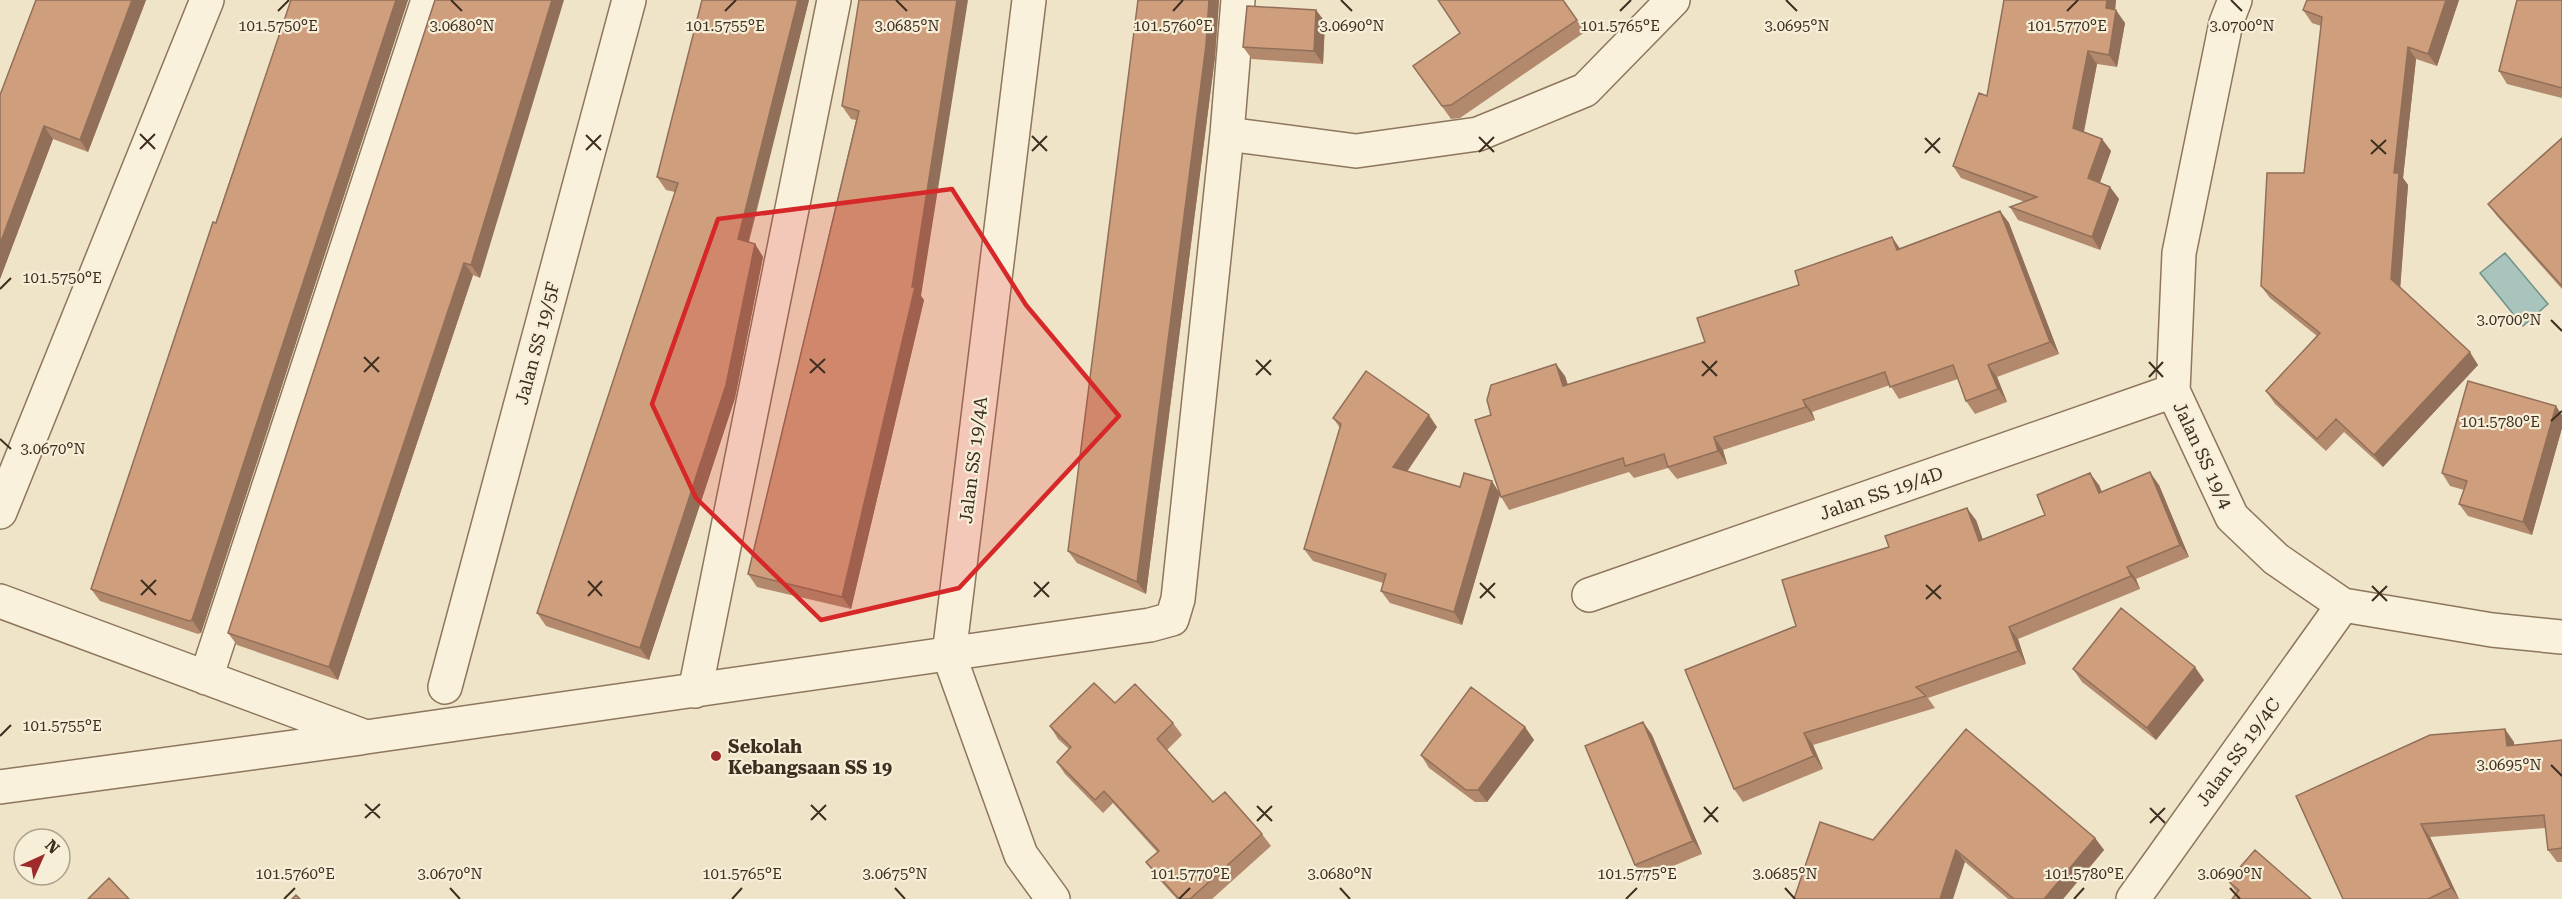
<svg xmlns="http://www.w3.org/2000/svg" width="2562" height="899" font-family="'Roboto Serif',serif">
  <rect width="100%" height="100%" fill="#f0e4c8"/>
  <!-- water -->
  <path fill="#a9c4bc" stroke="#6f938a" stroke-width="1.5" d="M2505,253L2548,304L2523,326L2480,273Z"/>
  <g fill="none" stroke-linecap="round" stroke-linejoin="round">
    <!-- minor casing -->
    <g stroke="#8d765c" stroke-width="36">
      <path id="minor" d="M1029,0L949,655L1021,855L1053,899
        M2235,0L2226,23L2179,253L2173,391L2232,517L2276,559L2343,605L2492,630L2562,637
        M1227,134L1356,151L1478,134L1585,90L1673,0
        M0,512L207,0
        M1589,595L2173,391
        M0,601L366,737L1150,625L1172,619L1178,599L1227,134L1238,0
        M206,678L428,0
        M445,687L629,0
        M695,691L834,0
        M0,787L361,738
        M2133,899L2343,605"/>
    </g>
    <!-- minor -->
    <use href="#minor" stroke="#faf1dc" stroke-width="33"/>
  </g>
  <!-- wall -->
  <path fill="#b2896c" d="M36,0H146L88,152L53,139L0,279V95Z
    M291,0H408L201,633L198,634L100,601L91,589Z
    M435,0L480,278L473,275L338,680L237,645L228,633Z
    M809,0L749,242L755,244L763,257L735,398L649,660L546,626L537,613L675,192L666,190L657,177Z
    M859,0L921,296L924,300L851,609L757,587L748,574L856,120L851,119L842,106Z
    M1138,0H1219L1215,57L1146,594L1077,563L1068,551Z
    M1563,0L1585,32L1460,118L1451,119L1413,66Z
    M2116,0L2115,10L2125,23L2117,67L2097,64L2084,132L2102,139L2111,151L2100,183L2110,187L2119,199L2100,250L2018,220L2010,207L2025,202L1961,178L1953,166L1987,96Z
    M2459,0L2437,66L2416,59L2403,178L2408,185L2400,287L2478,365L2383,467L2344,432L2326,451L2275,404L2266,391L2317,336L2270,298L2261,286L2304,173L2321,26L2312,23L2303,10Z
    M2562,0V98L2507,84L2499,71Z
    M1316,10L1325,22L1323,64L1252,59L1243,47Z
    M2562,138V289L2497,216L2488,204Z
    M2000,211L2009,223L2059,354L1997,377L2007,402L1975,414L1966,401L1958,379L1899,399L1890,385L1812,412L1815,420L1723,450L1727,464L1677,479L1668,468L1634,478L1629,472L1509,510L1500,495L1462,625L1390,603L1381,591L1383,583L1313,561L1304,549L1340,428L1333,418L1437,427L1407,472L1460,487L1499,491L1491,415L1565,376L1568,385L1705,342L1799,285Z
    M2562,415V428L2532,535L2468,516L2459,504L2464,490L2450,486L2442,473Z
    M2099,485L2102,492L2159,485L2189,557L2136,579L2140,589L2018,639L2026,664L1928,698L1935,708L1813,745L1823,769L1743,802L1734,789L1796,626L1889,547L1976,520L1983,540L2045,515Z
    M2073,669L2204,680L2156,740L2082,682Z
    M1115,703L1173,723L1182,735L1167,750L1213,802L1262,834L1271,846L1212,899H1177L1155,875L1146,862L1158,853L1113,803L1103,813L1065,774L1057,762L1069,749L1058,739L1050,726Z
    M1643,722L1652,735L1702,854L1644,878L1635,865Z
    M1525,727L1534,740L1487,802H1475L1429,768L1421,755Z
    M2562,740V862H2557L2548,850L2546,828L2430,837L2459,899H2343L2296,796L2514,742V745Z
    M2095,838L2104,850L2063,899H2008L1965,862L1873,840Z
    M2228,881L2311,899L2237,893Z"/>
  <!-- shaded-wall -->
  <path fill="#916f58" d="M132,0H146L88,152L80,140Z
    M396,0H408L201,633L192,620Z
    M552,0H564L480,278L471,265Z
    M798,0H809L746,251L738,239Z
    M957,0H968L921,296L924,300L851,609L842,597L912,287Z
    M1209,0H1219L1215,57L1146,594L1137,582Z
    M2107,0H2116L2114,21L2106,8Z
    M2446,0H2459L2437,66L2428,54Z
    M1316,10L1325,22L1323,64L1314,51Z
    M2116,10L2125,23L2117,67L2109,55Z
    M2408,47L2416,59L2403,178L2408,185L2400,291L2391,279L2394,173Z
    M2088,51L2097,64L2082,140L2073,128Z
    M44,126L53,139L0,279V244Z
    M2102,139L2111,151L2097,190L2088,178Z
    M2110,187L2119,199L2100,250L2092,237Z
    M2000,211L2009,223L2059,354L2050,342Z
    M1892,237L1901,250H1897Z
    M755,244L763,257L735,398L649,660L640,648Z
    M464,263L473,275L338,680L329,667Z
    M2470,352L2478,365L2383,467L2374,455Z
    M1556,364L1565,376L1572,399L1563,386Z
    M1988,365L1997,377L2007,402L1998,389Z
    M1803,400L1812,412L1815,420L1806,407Z
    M2556,406L2562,415V428L2532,535L2523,522Z
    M1429,415L1437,427L1401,480L1393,467Z
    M1714,437L1723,450L1727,464L1718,451Z
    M2150,472L2159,485L2189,557L2180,545Z
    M2090,473L2099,485L2107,506L2099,493Z
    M1492,481L1500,494L1462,625L1454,612Z
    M1967,508L1976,520L1988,554L1979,541Z
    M2127,567L2136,579L2140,589L2131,576Z
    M2009,627L2018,639L2026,664L2018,651Z
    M2195,667L2204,680L2156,740L2147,728Z
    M1643,722L1652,735L1702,854L1693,841Z
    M1525,727L1534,740L1487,802L1478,790Z
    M2505,729L2514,742L2515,759L2507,746Z
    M1804,733L1813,745L1823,769L1814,756Z
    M2421,824L2430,837L2459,899L2451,888Z
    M2095,838L2104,850L2063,899H2044Z
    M1956,850L1965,862L1953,899H1940Z"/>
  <!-- building -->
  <path fill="#cf9f7d" stroke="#916f58" stroke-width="1.5" d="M36,0H132L80,140L44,126L0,244V95Z
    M291,0H396L192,620L189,621L91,589L213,222L216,223Z
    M435,0H552L471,265L464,263L329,667L228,633Z
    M702,0H798L738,239L755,244L726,385L640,648L537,613L678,183L657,177Z
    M859,0H957L912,287H915L842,597L748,574L859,111L842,106Z
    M1138,0H1209L1206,45L1137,582L1068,551Z
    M1438,0H1563L1577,20L1451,105L1442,106L1413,66L1460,33Z
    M2004,0H2107L2106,8L2116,10L2109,55L2088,51L2073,128L2102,139L2088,178L2110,187L2092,237L2010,207L2037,197L1953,166L1979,93L1987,96Z
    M2307,0H2446L2428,54L2408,47L2394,173H2399L2391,279L2470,352L2374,455L2336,419L2317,439L2266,391L2320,333L2261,286L2267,173H2304L2322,17L2303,10Z
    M2517,0H2562V88L2499,71Z
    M1247,6L1316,10L1314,51L1243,47Z
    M2562,138V286L2488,204Z
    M2000,211L2050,342L1988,365L1998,389L1966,401L1953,365L1890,387L1885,372L1803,400L1806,407L1714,437L1718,451L1668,467L1664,454L1625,466L1623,458L1501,497L1475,420L1491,415L1487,400L1491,385L1556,364L1563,386L1705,342L1697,318L1799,285L1795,271L1892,237L1897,250Z
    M1366,371L1429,415L1393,467L1460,487L1464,473L1492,481L1454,612L1381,591L1386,574L1304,549L1341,424L1333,418Z
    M2468,381L2556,406L2523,522L2459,504L2467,481L2442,473Z
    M2150,472L2180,545L2127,567L2131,576L2009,627L2018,651L1916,687L1926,696L1804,733L1814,756L1734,789L1685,670L1796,626L1782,580L1889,547L1885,536L1967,508L1979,541L2045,515L2037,495L2090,473L2099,493Z
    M2121,608L2195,667L2147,728L2073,669Z
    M1094,683L1115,703L1135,684L1173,723L1157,739L1213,802L1225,792L1262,834L1190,899H1179L1146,862L1159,851L1104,791L1095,800L1057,762L1071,747L1050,726Z
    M1471,687L1525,727L1478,790H1466L1421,755Z
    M1643,722L1693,841L1635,865L1585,746Z
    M1966,729L2095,838L2044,899H2014L1956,850L1940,899H1794L1820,822L1873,840Z
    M2505,729L2507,746L2562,740V848L2548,850L2544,815L2421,824L2451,888L2428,899H2343L2296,796L2430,735Z
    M2255,850L2311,899H2232L2239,890L2228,881Z
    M109,878L129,899H88Z
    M296,895L300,899H292Z"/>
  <!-- marked area -->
  <path fill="#d62828" fill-opacity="0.2" stroke="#d62828" stroke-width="4.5" stroke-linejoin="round" d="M952,189L1026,305L1119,416L959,588L821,620L696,498L652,404L718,219Z"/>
  <!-- ticks -->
  <path fill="none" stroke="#3d2e20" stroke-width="2" d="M451,0L462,11M896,0L907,11M1341,0L1352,11M1786,0L1797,11M2231,0L2242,11M278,11L289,0M725,11L736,0M1173,11L1183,0M1620,11L1631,0M2067,11L2078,0M140,134L155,149M586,135L601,150M1032,136L1047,151M1479,137L1494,152M1925,138L1940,153M2371,140L2386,154M140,149L155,134M586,150L601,135M1032,151L1047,136M1479,152L1494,137M1925,153L1940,138M2371,154L2386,140M0,289L11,278M2551,320L2562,331M364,357L379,372M810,359L825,373M1256,360L1271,375M1702,361L1717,376M2149,362L2163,377M364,372L379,357M810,373L825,359M1256,375L1271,360M1702,376L1717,361M2149,377L2163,362M2551,421L2562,411M0,439L11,449M141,580L156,595M588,581L602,596M1034,582L1049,597M1480,583L1495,598M1926,585L1941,599M2372,586L2387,601M141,595L156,580M588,596L602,581M1034,597L1049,582M1480,598L1495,583M1926,599L1941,585M2372,601L2387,586M0,736L11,725M2551,765L2562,776M365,804L380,818M811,805L826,820M1257,806L1272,821M1704,807L1718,822M2150,808L2165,823M365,818L380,804M811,820L826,805M1257,821L1272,806M1704,822L1718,807M2150,823L2165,808M450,888L460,899M895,888L905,899M1340,888L1350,899M1785,888L1795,899M2230,888L2240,899M284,899L295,888M732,899L742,888M1179,899L1190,888M1626,899L1637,888M2074,899L2084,888"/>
  <!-- markers -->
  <circle fill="#9e2a2b" stroke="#f7eed8" stroke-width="2" cx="716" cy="756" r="6"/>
  <g text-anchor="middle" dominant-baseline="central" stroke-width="4.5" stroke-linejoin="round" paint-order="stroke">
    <!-- street labels -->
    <g font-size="18" fill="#3d2e20" stroke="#f7eed8">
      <text transform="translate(537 343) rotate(-75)">Jalan SS 19/5F</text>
      <text transform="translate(2203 455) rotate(65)">Jalan SS 19/4</text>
      <text transform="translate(973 460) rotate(-83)">Jalan SS 19/4A</text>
      <text transform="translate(1881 493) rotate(-19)">Jalan SS 19/4D</text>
      <text transform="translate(2238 752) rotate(-54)">Jalan SS 19/4C</text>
    </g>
    <!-- poi labels -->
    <g font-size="18" font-weight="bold" fill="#3d2e20" stroke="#f7eed8" text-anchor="start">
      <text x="728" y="746">Sekolah<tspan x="728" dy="21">Kebangsaan SS 19</tspan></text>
    </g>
  </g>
  <g font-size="15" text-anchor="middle" fill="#3d2e20" stroke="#f7eed8" stroke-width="4.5" stroke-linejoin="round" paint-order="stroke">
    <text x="278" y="31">101.5750°E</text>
    <text x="462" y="31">3.0680°N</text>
    <text x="725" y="31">101.5755°E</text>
    <text x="907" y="31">3.0685°N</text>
    <text x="1173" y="31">101.5760°E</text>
    <text x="1352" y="31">3.0690°N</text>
    <text x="1620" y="31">101.5765°E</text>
    <text x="1797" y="31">3.0695°N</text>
    <text x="2067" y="31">101.5770°E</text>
    <text x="2242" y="31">3.0700°N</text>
    <text x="62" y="283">101.5750°E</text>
    <text x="2509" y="325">3.0700°N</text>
    <text x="2500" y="427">101.5780°E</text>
    <text x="53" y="454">3.0670°N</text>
    <text x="62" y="731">101.5755°E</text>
    <text x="2509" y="770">3.0695°N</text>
    <text x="295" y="879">101.5760°E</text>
    <text x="450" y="879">3.0670°N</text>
    <text x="742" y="879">101.5765°E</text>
    <text x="895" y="879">3.0675°N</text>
    <text x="1190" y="879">101.5770°E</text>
    <text x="1340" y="879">3.0680°N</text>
    <text x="1637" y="879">101.5775°E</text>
    <text x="1785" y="879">3.0685°N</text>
    <text x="2084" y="879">101.5780°E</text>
    <text x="2230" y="879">3.0690°N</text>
  </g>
  <!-- north arrow -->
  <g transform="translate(42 857) rotate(45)"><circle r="28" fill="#f7eed8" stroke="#ada18e" stroke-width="1.5"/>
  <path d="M0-4.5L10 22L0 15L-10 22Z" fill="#9e2a2b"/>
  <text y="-9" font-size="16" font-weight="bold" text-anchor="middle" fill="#3d2e20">N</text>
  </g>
</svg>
